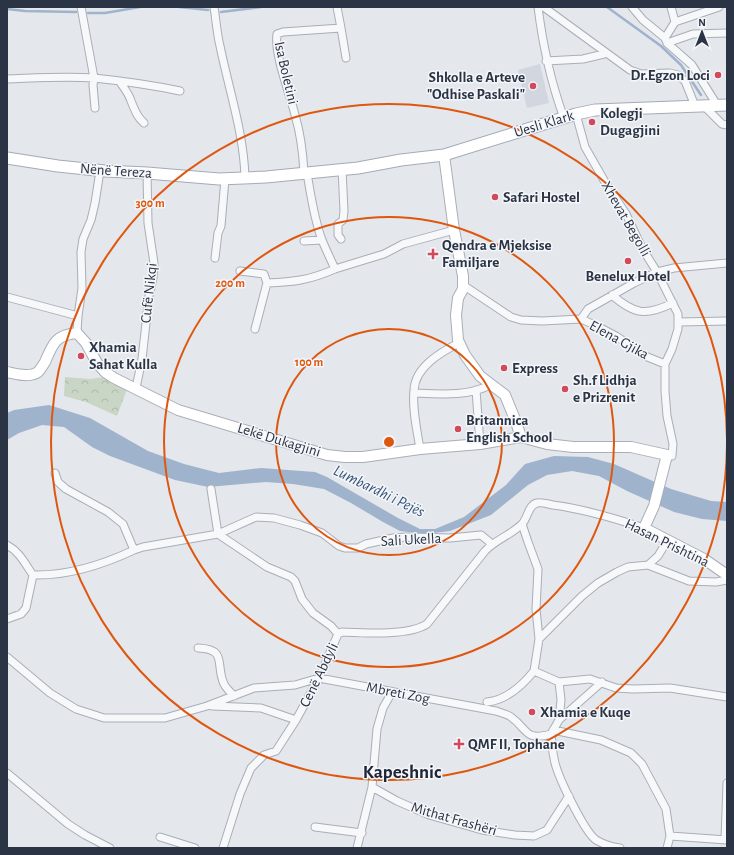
<svg xmlns="http://www.w3.org/2000/svg" width="734" height="855" font-family="'Alegreya Sans',sans-serif">
  <defs>
    <pattern id="forest-crowns" width="20" height="18" patternUnits="userSpaceOnUse"><rect width="20" height="18" fill="#c9d6c5"/><path d="M2 6a3 3 0 1 1 6 0M12 15a3 3 0 1 1 6 0" fill="none" stroke="#adb8ab"/></pattern>
  </defs>
  <rect width="100%" height="100%" fill="#e4e7ec"/>
  <!-- built -->
  <path fill="#d2d6de" d="M540,64L549,103L527,108L518,70Z"/>
  <!-- forest -->
  <path fill="url(#forest-crowns)" d="M65,377L90,379L106,377L127,389L117,416L86,402L64,396Z"/>
  <!-- water -->
  <path fill="#9fb4cc" d="M49,405L90,418L148,451L184,464L219,473L261,468L315,472L327,477L398,518L420,529H435L464,517L506,485L525,464L554,456L588,457L614,464L671,489L711,501L727,502V521L702,519L674,512L627,491L599,476L572,471L547,475L528,485L491,515L450,531L426,534L400,531L383,522L351,503L324,489L293,484L266,482L208,487L175,480L110,456L92,447L64,427L42,425L19,433L7,440V413L14,410Z"/>
  <g fill="none" stroke-linecap="round" stroke-linejoin="round">
    <!-- stream -->
    <path stroke="#9fb4cc" stroke-width="2.5" d="M179,7L208,10
      M607,7L661,46L681,65L701,95
      M7,9L25,11L76,12
      M221,12L261,7
      M88,13H105L140,7"/>
    <!-- street casing -->
    <g stroke="#a9aeb7" stroke-width="9">
      <path id="street" d="M81,7L94,78L93,85L95,108
        M214,7C216,20 217,34 220,46C229,90 244,134 245,178
        M538,7C543,47 550,80 564,118
        M632,7L643,20L665,38L667,43L692,65L717,105
        M671,7L675,22
        M545,8L630,70L641,74L670,73L678,75L685,81L695,106
        M341,28L346,58
        M665,38L675,22L719,7
        M667,43L693,34L727,33
        M546,61L583,59L604,54
        M7,79C36,78 65,76 94,78C123,81 152,85 180,91
        M120,82C124,88 129,94 131,101C135,110 136,116 144,123
        M704,106L722,124L727,125
        M576,114L585,147L605,182L626,214L642,248L657,272L678,314V329L672,349L665,364V391L667,416L673,444L672,456L667,455
        M304,173C303,153 301,135 295,115C290,94 274,55 277,34L283,32L341,28L337,7
        M341,239L338,235V224L343,220L344,211L342,169
        M304,241L322,240
        M215,258L218,233L221,226L225,179
        M335,269L384,254L403,244L454,230
        M240,271L264,274L267,283L255,329
        M267,283C294,282 310,280 335,269C331,260 326,250 322,240C314,219 311,196 307,173
        M463,285L511,317L521,320L542,321L581,319L597,326L616,336L645,356L665,364
        M612,295C635,315 646,316 673,303
        M7,297L78,316
        M581,319L588,309L634,283L657,272L674,268L727,263
        M679,322L727,321
        M77,333L78,316L82,288L81,252L83,239L91,220L95,203L100,171
        M136,388L142,359L149,296L153,278L154,263L148,223L147,173
        M476,390L480,444
        M414,393C437,394 471,397 491,384
        M420,449C417,430 412,409 414,390C415,367 441,352 459,343
        M55,473L58,482L66,489L108,512L123,524L134,550L143,547L218,534L256,517L274,518L300,525L322,533L339,546L345,548H358L366,544L393,538L407,537L450,538L481,535L492,544
        M211,489L218,534
        M522,524L528,542L538,569L536,609L539,639L534,671
        M218,534L267,567L291,577L295,581L302,599L313,613L331,626L338,634
        M7,545C20,552 25,564 33,575C68,576 102,565 134,550
        M648,565L658,556L667,541
        M7,619L21,614L26,608L33,575
        M539,639L582,596L598,583L617,572L628,567L648,565L689,581L716,582L727,580
        M198,648C228,649 215,665 224,684C226,688 230,692 234,696
        M7,657L50,693L76,709L104,718H165L207,706L254,688L295,685L319,678L496,711C501,713 507,714 511,717C529,730 524,741 551,734L559,720L602,682
        M534,671L559,682
        M559,682L590,679L616,688L633,689L670,688L727,697
        M559,682L561,700L559,720
        M487,702C507,700 522,686 534,671
        M212,706L261,708L296,720
        M553,730L601,740L631,753L642,764L666,809L670,836L667,848
        M551,734C552,742 552,750 554,758C556,774 584,831 596,840C603,844 612,847 620,848
        M7,773L68,824L85,835L110,848
        M372,787L397,801L429,815L482,830L515,835L534,836L547,830L569,796
        M315,827L362,833
        M670,836L727,840
        M160,837L195,848
        M725,839L727,783
        M223,848L240,794L251,768L264,755L276,751L296,720L319,678L338,634L342,632C364,633 409,636 427,624L485,551C495,540 511,535 522,524C528,518 528,505 537,503C542,502 548,504 553,505C584,509 614,518 644,528
        M357,848L372,787L377,729L383,708L392,692"/>
    </g>
    <!-- secondary casing -->
    <g stroke="#a9aeb7" stroke-width="12">
      <path id="secondary" d="M444,155L454,230L463,276V289L458,298L456,315L458,340L465,355L480,376L505,395L516,422L521,437
        M7,372C16,374 30,378 38,372C41,369 43,365 45,362C53,343 56,335 77,333L86,343L97,363L105,372L114,378L178,410L327,455L345,457H363L420,449L480,444L521,437L547,444L573,447H631L667,455L654,506L644,528L704,559L727,575"/>
    </g>
    <!-- primary casing -->
    <g stroke="#a3abb8" stroke-width="13">
      <path id="primary" d="M7,158L58,166L105,171L147,173L219,179L266,177L358,168L401,160L444,155L576,114L595,110L727,105"/>
    </g>
    <!-- street -->
    <use href="#street" stroke="#f7f8fa" stroke-width="7"/>
    <!-- secondary -->
    <use href="#secondary" stroke="#fff" stroke-width="10"/>
    <!-- primary -->
    <use href="#primary" stroke="#fff" stroke-width="11"/>
  </g>
  <!-- distance rings -->
  <g fill="none" stroke="#df570f" stroke-width="2">
    <circle cx="389" cy="442" r="113"/>
    <circle cx="389" cy="442" r="225"/>
    <path d="M727 445A338 338 0 1 1 727 439"/>
  </g>
  <!-- markers -->
  <g fill="#d1495b" stroke="#f4f6f9" stroke-width="1.5">
    <circle cx="718" cy="75" r="4"/>
    <circle cx="533" cy="86" r="4"/>
    <circle cx="592" cy="122" r="4"/>
    <circle cx="495" cy="197" r="4"/>
    <path d="M431 248h4v4h4v4h-4v4h-4v-4h-4v-4h4z"/>
    <circle cx="628" cy="261" r="4"/>
    <circle cx="81" cy="356" r="4"/>
    <circle cx="504" cy="368" r="4"/>
    <circle cx="565" cy="389" r="4"/>
    <circle cx="458" cy="429" r="4"/>
    <circle cx="532" cy="712" r="4"/>
    <path d="M457 738h4v4h4v4h-4v4h-4v-4h-4v-4h4z"/>
  </g>
  <g text-anchor="middle" dominant-baseline="central" stroke-width="3" stroke-linejoin="round" paint-order="stroke">
    <!-- street labels -->
    <g font-size="15" fill="#2b3445" stroke="#f4f6f9">
      <text transform="translate(286 73) rotate(77)">Isa Boletini</text>
      <text transform="translate(544 124) rotate(-17)">Uesli Klark</text>
      <text transform="translate(116 171) rotate(4)">Nënë Tereza</text>
      <text transform="translate(626 219) rotate(60)">Xhevat Begolli</text>
      <text transform="translate(149 293) rotate(-84)">Cufë Nikqi</text>
      <text transform="translate(619 340) rotate(29)">Elena Gjika</text>
      <text transform="translate(279 440) rotate(17)">Lekë Dukagjini</text>
      <text transform="translate(411 540) rotate(-3)">Sali Ukella</text>
      <text transform="translate(667 543) rotate(26)">Hasan Prishtina</text>
      <text transform="translate(319 675) rotate(-64)">Cenë Abdyli</text>
      <text transform="translate(398 693) rotate(11)">Mbreti Zog</text>
      <text transform="translate(454 819) rotate(16)">Mithat Frashëri</text>
    </g>
    <!-- poi labels -->
    <g font-size="15" font-weight="bold" fill="#2b3445" stroke="#f4f6f9" text-anchor="start">
      <text x="710" y="75" text-anchor="end">Dr.Egzon Loci</text>
      <text x="525" y="77" text-anchor="end">Shkolla e Arteve<tspan x="525" dy="17">"Odhise Paskali"</tspan></text>
      <text x="600" y="113">Kolegji<tspan x="600" dy="17">Dugagjini</tspan></text>
      <text x="503" y="197">Safari Hostel</text>
      <text x="442" y="245">Qendra e Mjeksise<tspan x="442" dy="17">Familjare</tspan></text>
      <text x="628" y="276" text-anchor="middle">Benelux Hotel</text>
      <text x="89" y="347">Xhamia<tspan x="89" dy="17">Sahat Kulla</tspan></text>
      <text x="512" y="368">Express</text>
      <text x="573" y="380">Sh.f Lidhja<tspan x="573" dy="17">e Prizrenit</tspan></text>
      <text x="466" y="420">Britannica<tspan x="466" dy="17">English School</tspan></text>
      <text x="540" y="712">Xhamia e Kuqe</text>
      <text x="468" y="744">QMF II, Tophane</text>
    </g>
    <!-- water labels -->
    <g font-size="16" font-style="italic" fill="#34527a" stroke="#f4f6f9">
      <text transform="translate(379 491) rotate(26)">Lumbardhi i Pejës</text>
    </g>
    <!-- district labels -->
    <g font-size="19" font-weight="bold" fill="#1d2536" stroke="#f4f6f9">
      <text x="402" y="772">Kapeshnic</text>
    </g>
  </g>
  <circle cx="389" cy="442" r="6" fill="#df570f" stroke="#f4f6f9" stroke-width="2"/>
  <g font-size="12" text-anchor="middle" font-weight="bold" fill="#df570f" stroke="#f4f6f9" stroke-width="3" stroke-linejoin="round" paint-order="stroke">
    <text x="150" y="207">300 m</text>
    <text x="230" y="287">200 m</text>
    <text x="309" y="366">100 m</text>
  </g>
  <!-- border -->
  <rect width="734" height="855" fill="none" stroke="#2b3445" stroke-width="16"/>
  <!-- north arrow -->
  <g transform="translate(702 32)" stroke="#f4f6f9" stroke-width="3" paint-order="stroke">
  <path d="M0-3L7 15L0 10L-7 15Z" fill="#2b3445"/>
  <text y="-6" font-size="11" font-weight="bold" text-anchor="middle" fill="#2b3445">N</text>
  </g>
</svg>
